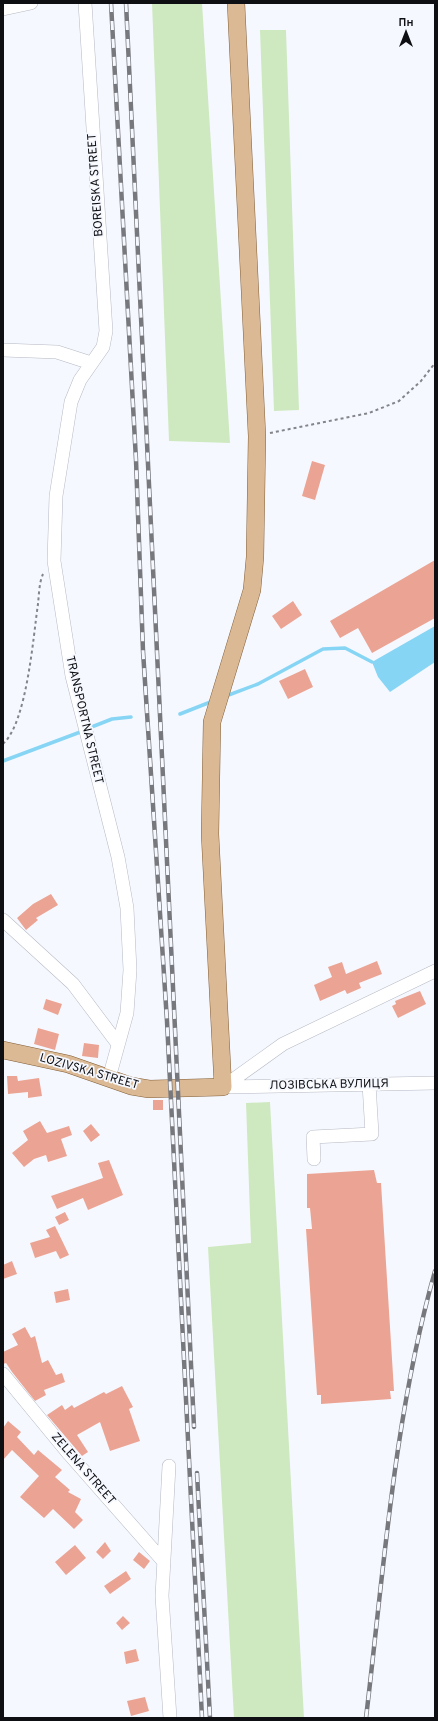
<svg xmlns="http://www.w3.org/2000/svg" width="438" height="1721" font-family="Overpass,sans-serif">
  <rect width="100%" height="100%" fill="#f6f8ff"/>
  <!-- green -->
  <path fill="#cee9c0" d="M152,3H202L230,443L169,441Z
    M260,30H286L299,410L274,411Z
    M270,1102L304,1718H234L208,1247L251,1243L246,1103Z"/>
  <!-- water -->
  <path fill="#87d5f4" d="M435,626V662L390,692L378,677L372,662Z"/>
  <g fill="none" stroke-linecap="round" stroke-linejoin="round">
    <!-- stream -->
    <path stroke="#87d5f4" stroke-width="3.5" d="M226,696L258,684L323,649L345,648L372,662
      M180,714L213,701
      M89,728L112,719L131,717
      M3,761L83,731"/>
  </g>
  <!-- building -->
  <path fill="#eba493" d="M312,461L325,465L315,500L302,496Z
    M435,560V618L372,653L358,628L340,638L330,621Z
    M293,601L302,615L281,629L272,616Z
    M305,669L313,687L288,699L279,681Z
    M51,894L58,905L36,918L38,920L26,930L17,918L33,904Z
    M377,961L382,974L359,983L361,988L347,994L345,990L320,1001L314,985L332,977L328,967L342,962L346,974Z
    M420,991L426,1004L398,1018L392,1006L396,1004L395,1001Z
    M46,999L62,1004L58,1015L43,1009Z
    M38,1028L59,1034L55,1050L34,1044Z
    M84,1043L99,1045L98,1058L82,1056Z
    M7,1076H17L18,1081L39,1078L42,1096L28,1098V1092L8,1094Z
    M153,1100H163V1110H153Z
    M40,1121L47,1133L69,1126L72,1135L61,1139L67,1156L48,1162L46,1155L34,1159L24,1167L12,1153L28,1140L23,1131Z
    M91,1124L100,1135L91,1142L83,1131Z
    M109,1160L123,1195L88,1210L83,1198L57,1209L51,1196L103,1178L98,1163Z
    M374,1170L377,1183H381L394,1391H390L391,1399L321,1404V1395H317L306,1229H312L310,1208H307V1174Z
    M65,1212L69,1220L59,1225L55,1217Z
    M55,1226L69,1255L60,1259L56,1251L35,1258L30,1243L50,1237L46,1230Z
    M12,1261L17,1274L3,1279V1265Z
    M68,1289L70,1300L56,1303L54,1292Z
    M25,1327L31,1338L35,1336L42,1363L48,1360L56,1375L62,1373L65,1382L44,1390L46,1395L35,1401L12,1372L6,1363L3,1364V1352L18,1345L12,1334Z
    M122,1386L133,1407L129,1409L140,1441L110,1451L100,1422L77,1435L88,1452L82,1456L47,1415L62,1405L65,1410L72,1405L74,1408L104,1392L106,1394Z
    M8,1421L21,1432L17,1437L34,1455L38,1450L62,1470L55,1477L70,1490L68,1492L81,1499L75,1512L83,1520L74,1529L53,1509L44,1518L20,1497L39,1476L12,1450L3,1460V1428Z
    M105,1542L111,1551L103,1559L96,1552Z
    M75,1545L86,1558L66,1575L55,1562Z
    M139,1552L150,1561L144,1569L133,1560Z
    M126,1571L131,1579L110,1594L104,1586Z
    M123,1616L130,1623L122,1630L116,1623Z
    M136,1649L139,1661L126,1664L124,1652Z
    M145,1697L149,1711L131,1716L127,1701Z"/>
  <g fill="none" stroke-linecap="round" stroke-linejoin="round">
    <!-- minor casing -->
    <g stroke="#b5b9c3" stroke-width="14">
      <path id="minor" d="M85,3L106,331L103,347L80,380L71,402L56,496L54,561L72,676L118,857L127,908L130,970L127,1013L109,1078
        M3,9L31,3
        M3,350L57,352L91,363
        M3,920L73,984L118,1044
        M223,1087L283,1044L435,971
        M223,1087L435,1083
        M314,1159L313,1137L372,1134L369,1084
        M3,1374L69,1454L164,1562
        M169,1466L162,1596L170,1718"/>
    </g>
    <!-- major casing -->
    <g stroke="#825f38" stroke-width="18">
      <path id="major" d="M3,1050L68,1064L131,1086L149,1089L223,1087L210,834L212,722L252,590L255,557L257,436L236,3"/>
    </g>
    <!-- path -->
    <path stroke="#83858a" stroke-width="2" stroke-dasharray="3 3" stroke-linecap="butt" d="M270,433L369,413L399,401L421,381L435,363
      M3,744C27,722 33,638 38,604C39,595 39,583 43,574"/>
    <!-- minor -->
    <use href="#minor" stroke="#fff" stroke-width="13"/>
    <!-- major -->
    <use href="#major" stroke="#dab994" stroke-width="17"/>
    <!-- rail casing -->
    <g stroke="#76787d" stroke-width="4.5">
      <path id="rail" d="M111,3L136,460L143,651L167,1021L202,1718
        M126,3L194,1427
        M197,1473L210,1718
        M366,1718C384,1568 394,1416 435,1271"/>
    </g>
    <!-- rail -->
    <use href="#rail" stroke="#f6f8ff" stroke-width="3" stroke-dasharray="9" stroke-linecap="butt"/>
  </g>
  <g text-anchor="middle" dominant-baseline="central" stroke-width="3.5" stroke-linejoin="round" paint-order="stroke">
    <!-- street labels -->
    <g font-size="12" fill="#0e0f12" stroke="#f6f8ff">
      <text transform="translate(96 185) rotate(-94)">BOREISKA STREET</text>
      <text transform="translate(84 720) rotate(77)">TRANSPORTNA STREET</text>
      <text transform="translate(89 1072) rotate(16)">LOZIVSKA STREET</text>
      <text transform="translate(329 1085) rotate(-1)">ЛОЗІВСЬКА ВУЛИЦЯ</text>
      <text transform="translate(83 1469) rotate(49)">ZELENA STREET</text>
    </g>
  </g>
  <!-- border -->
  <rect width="438" height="1721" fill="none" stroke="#0e0f12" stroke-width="8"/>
  <!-- north arrow -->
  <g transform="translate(406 32)" stroke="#f6f8ff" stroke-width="3" paint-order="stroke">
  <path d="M0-3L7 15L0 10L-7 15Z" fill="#0e0f12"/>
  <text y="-6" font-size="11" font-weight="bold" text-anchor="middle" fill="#0e0f12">Пн</text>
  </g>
</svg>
